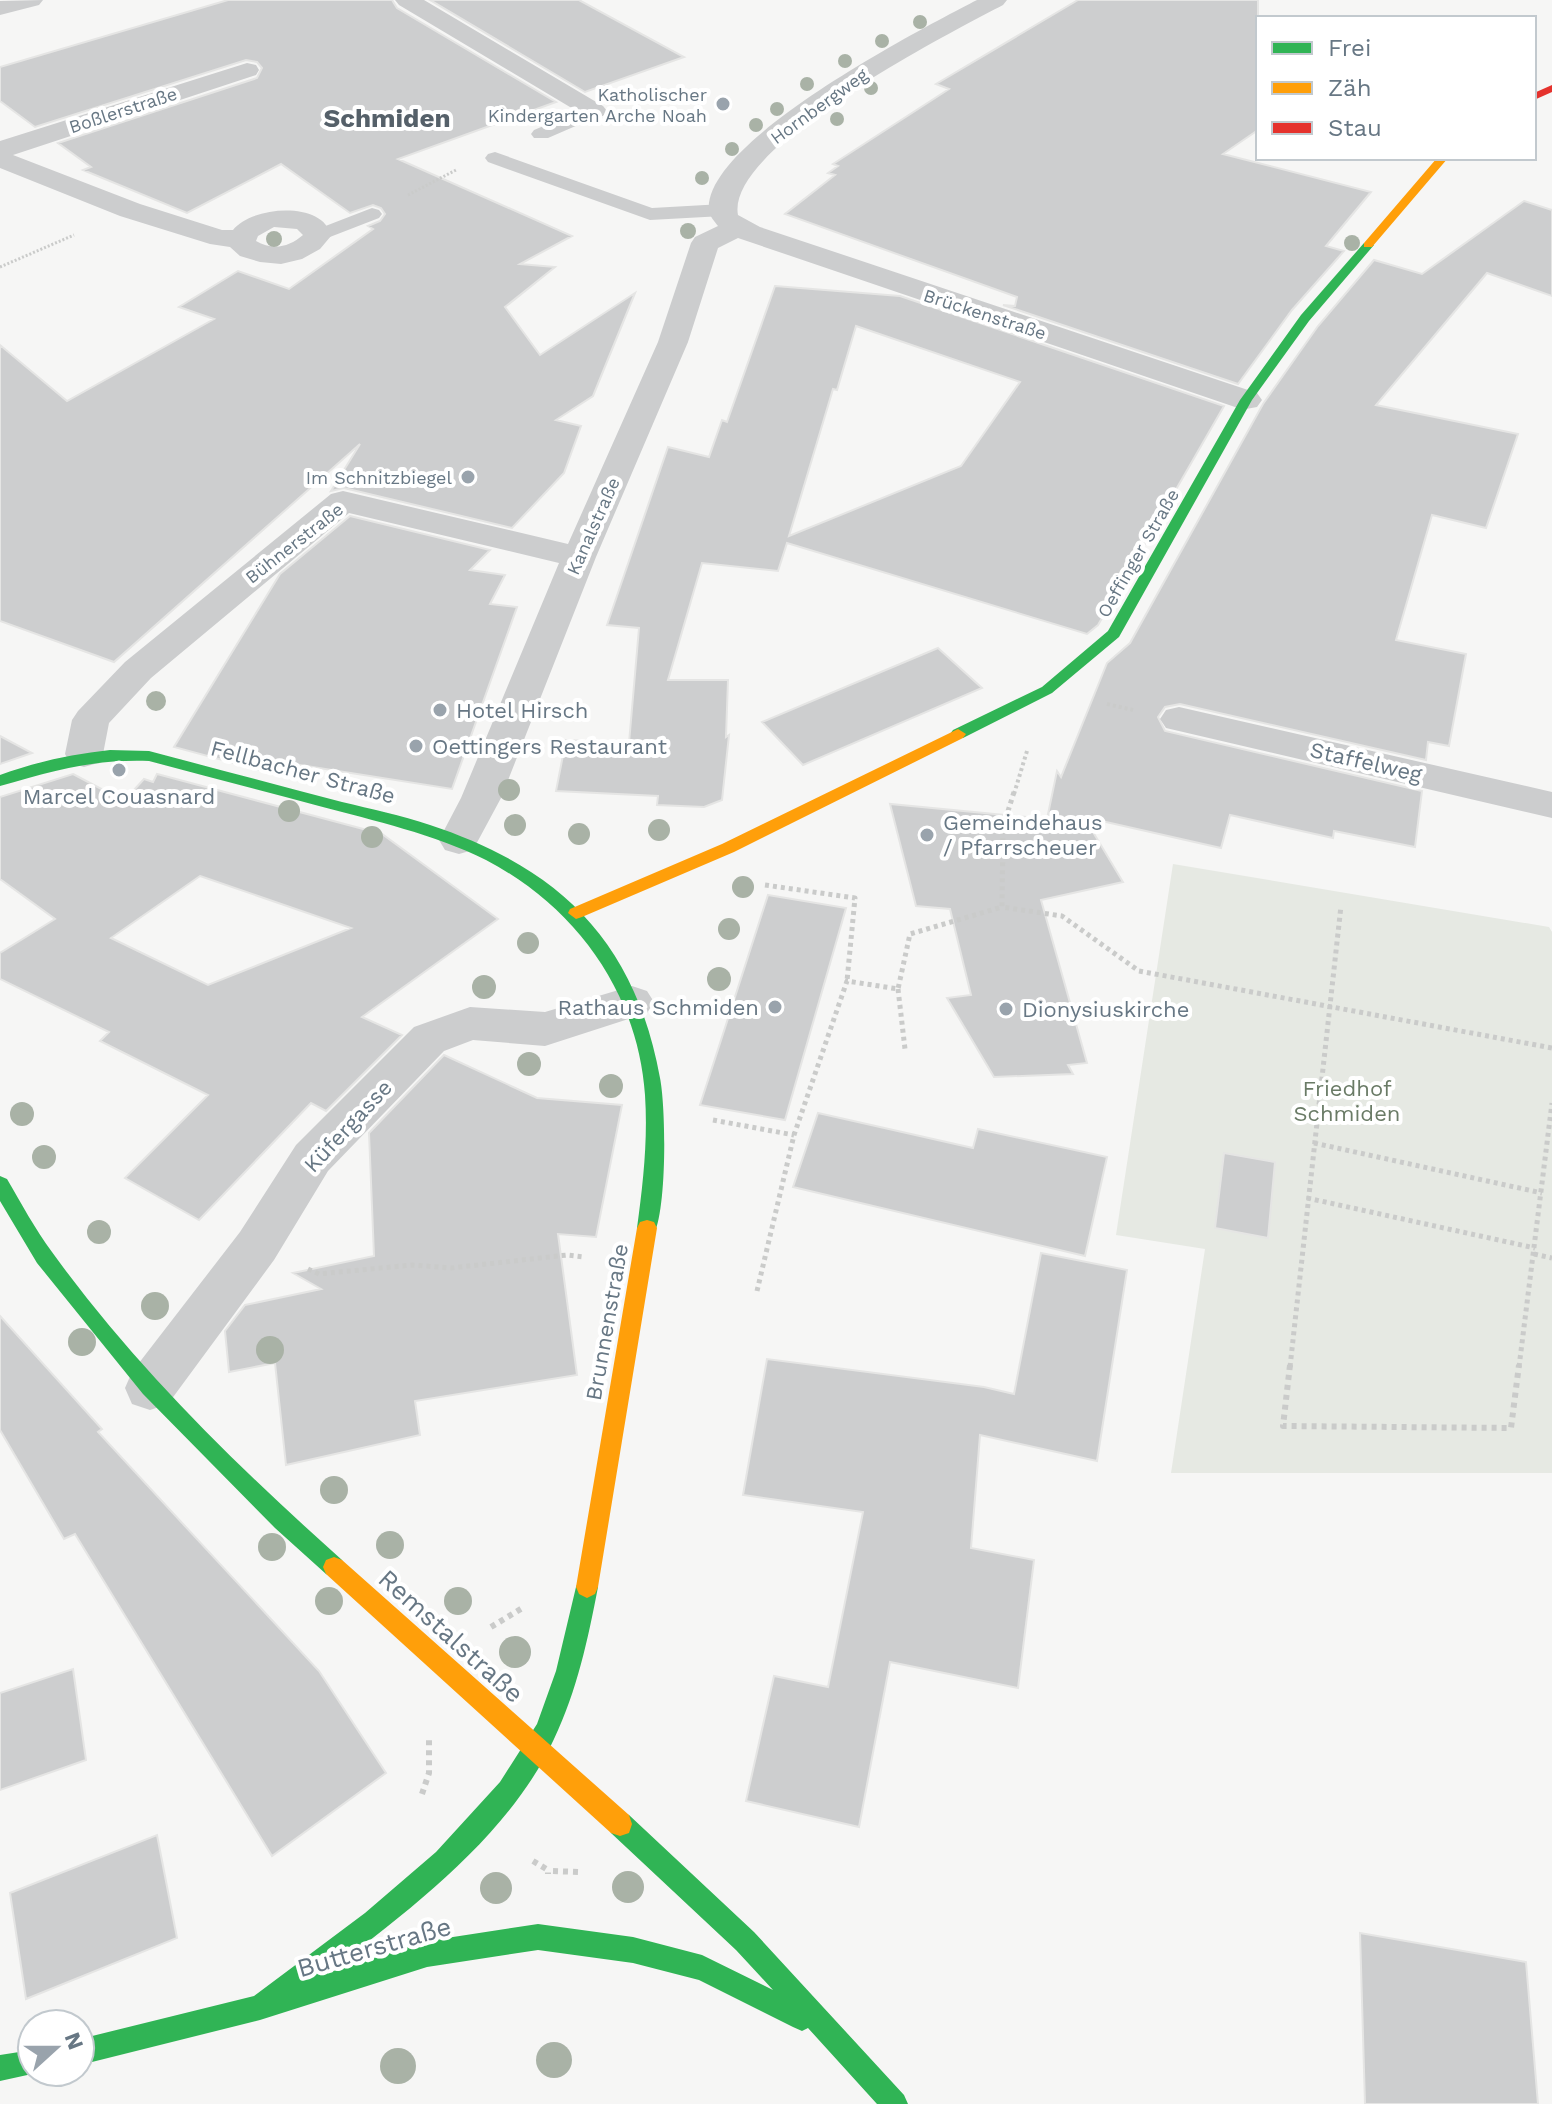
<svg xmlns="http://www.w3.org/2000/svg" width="1552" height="2104" font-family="'Work Sans',sans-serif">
  <rect width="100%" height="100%" fill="#f6f6f5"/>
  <!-- green -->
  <path fill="#e6e9e3" d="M1173,864L1549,927L1552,932V1473H1171L1205,1249L1116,1235Z"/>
  <!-- building -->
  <path fill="#cdcecf" stroke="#e5e5e4" stroke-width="2" fill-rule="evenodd" d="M228,0H392L397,8L556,102L398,159L572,236L520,264L555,267L505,307L540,355L635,293L593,396L556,420L581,426L564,473L512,528L344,488L331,491L360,444L114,662L0,621V345L67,401L214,319L179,307L238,271L289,289L373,229L368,226L380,221L385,214L381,208L373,205L350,213L281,164L187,213L83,170L91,167L58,143L257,78L262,68L257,62L246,60L35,127L0,101V67Z
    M430,0H579L684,57L585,92Z
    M1078,0H1258V130L1223,154L1371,192L1326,246L1344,251L1292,310L1238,384L1003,305L1015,306L1017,297L785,214L835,175L828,173L838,166L833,164L949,89L936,84Z
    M1524,201L1552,210V296L1487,273L1376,405L1518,434L1486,528L1432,515L1396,640L1466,654L1449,746L1428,742L1426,760L1180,704L1165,707L1158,717L1165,731L1422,791L1415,847L1334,831L1333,838L1230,815L1221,848L1084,817L1123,882L1041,900L1087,1063L1068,1065L1073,1074L994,1077L947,998L971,995L950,909L916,906L890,804L1047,819L1057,771L1061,777L1107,663L1130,643L1263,404L1318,326L1374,260L1422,274Z
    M775,286L900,296L1224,406L1098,625L1087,634L787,543L778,571L702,563L668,680H728L726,737L729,735L722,800L704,807L657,805L658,796L556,791L566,740L629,743L639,628L607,625L668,447L709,457L722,420L727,422ZM856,326L1020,382L961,466L789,536L833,389L837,390Z
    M350,516L490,550L470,570L505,575L490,604L517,607L452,789L281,762L312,784L174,747L280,574Z
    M938,648L982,688L803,765L762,722Z
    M0,736L32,753L0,764Z
    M73,774L124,801L144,779L153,782L157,774L382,834L498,919L362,1017L402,1035L326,1111L311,1103L199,1220L125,1178L208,1095L100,1041L109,1032L0,979V953L55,919L0,879V797ZM200,876L351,928L208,985L111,938Z
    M768,895L846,908L785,1120L700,1105Z
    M444,1055L537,1098L622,1105L596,1237L558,1234L577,1375L415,1401L420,1435L286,1465L275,1363L229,1372L225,1331L245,1305L321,1289L293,1273L374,1256L369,1133Z
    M818,1113L973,1148L978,1129L1107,1157L1085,1256L793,1187Z
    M1224,1153L1275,1162L1268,1238L1215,1228Z
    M1041,1253L1127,1270L1097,1461L980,1435L971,1548L1034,1560L1018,1688L890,1662L859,1827L746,1801L774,1676L828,1687L863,1512L743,1495L767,1359L984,1387L1014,1394Z
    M0,1316L102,1429L98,1432L319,1671L386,1773L272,1856L75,1534L64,1539L0,1430Z
    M73,1669L86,1760L0,1790V1693Z
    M157,1835L177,1938L26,1999L10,1893Z
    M1360,1933L1526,1962L1538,2104H1365Z"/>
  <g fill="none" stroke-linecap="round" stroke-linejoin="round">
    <!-- path-far3 -->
    <path stroke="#cacbca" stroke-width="3" stroke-dasharray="2 2" stroke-linecap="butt" d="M408,195L456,170
      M0,267L74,235"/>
    <!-- path-far2 -->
    <path stroke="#cacbca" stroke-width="4" stroke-dasharray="3 3" stroke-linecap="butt" d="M1107,704L1133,710
      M1014,794L1027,751"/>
    <!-- path-far1 -->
    <path stroke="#cacbca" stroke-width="5" stroke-dasharray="4 4" stroke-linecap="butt" d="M1014,792L1003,827L1002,907L1062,916L1139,971L1552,1048
      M765,885L855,898L847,981
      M898,989L905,1049
      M713,1120L794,1135
      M1314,1143L1542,1193
      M1307,1198L1535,1248
      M1534,1254L1552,1258
      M308,1269L319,1274L412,1265L451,1268L567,1255L584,1257
      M757,1291L794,1135L847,981L898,989L910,934L1002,907
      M1290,1367L1341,906
      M1519,1367L1552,1103"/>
    <!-- path -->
    <path stroke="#cacbca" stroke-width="6" stroke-dasharray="5 5" stroke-linecap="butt" d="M1290,1365L1283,1426L1511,1428L1519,1365
      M491,1627L524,1607
      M422,1794L429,1773V1738
      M533,1861L548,1870V1874
      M553,1871L579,1872"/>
    <!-- lane -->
    <path fill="#cccdce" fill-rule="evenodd" d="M594,105L601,107L603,111L601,115L548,138H534L531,134L534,130Z
      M495,152L652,208L723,204L733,210L723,216L650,220L488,162L485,158L488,154Z
      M372,208L379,210L382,214L379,218L317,242L307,236L310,232Z"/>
    <!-- street -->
    <path fill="#cccdce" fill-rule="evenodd" d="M43,0L39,5L0,15V1Z
      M395,0H424L603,106L607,111L603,116H585L399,5Z
      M977,0H1007L1003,5C950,33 725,147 738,215L760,227L1257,393L1262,400L1257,407L1246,409L1235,407L738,238L718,248L688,342L596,557L501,798L473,850L459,854L445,850L439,840L461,798L559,563L349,513L151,678L109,723L103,754L98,763L84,767L70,763L65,754L72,720L78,711L125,662L331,494L343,491L568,544L658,342L691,243L695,237L718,226C715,222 710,217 709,211C701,142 923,28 977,0Z
      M247,63L256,65L259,70L256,75L13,155L140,204L222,230H233C251,206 324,200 331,236L320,249L302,259L281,264L260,262L240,256L230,247L210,244L120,216L0,168V141ZM274,227L297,229L303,235C289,247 273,251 256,241L258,236Z
      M1179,707L1552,792V818L1166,728L1160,719L1166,710Z
      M632,986L647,991L654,1002L647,1013L545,1046L473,1040L444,1051L328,1171L274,1260L168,1404L150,1410L132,1404L125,1388L132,1372L240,1232L296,1145L414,1027L470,1007L545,1012Z"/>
    <!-- fast -->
    <path fill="#30b455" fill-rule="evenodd" d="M1364,243L1374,245L1309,321L1252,400L1119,637L1052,693L963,738H953L950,734L953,730L1042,687L1108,631L1240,400L1301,315Z
      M110,750L149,751C213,768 278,785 342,802C371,809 401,815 430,825C560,868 635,941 660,1078C666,1108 667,1207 654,1234L647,1236L640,1234L637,1228C643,1184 648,1140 645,1095C638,993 576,907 486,860C434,834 375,821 319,806C262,791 206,776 149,761C93,759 53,771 0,786V775C36,762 72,754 110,750Z
      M0,1176L7,1179C21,1203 35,1229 52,1252C134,1366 237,1466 342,1560L345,1567L342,1574L334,1577L326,1574L275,1528L143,1394L37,1263L0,1201Z
      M587,1576L595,1580L598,1587C588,1639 577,1691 554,1739C510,1835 409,1911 327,1973L427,1941L538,1924L633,1937L702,1955L773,1990L736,1950L611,1833L608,1824L611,1815L620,1812L629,1815L754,1932L904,2095L908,2104H877L808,2028L802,2031L793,2027L699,1980L633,1963L538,1950L427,1967L260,2020L80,2065V2039L254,1996L365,1913L436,1852L500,1782L537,1724L556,1671L576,1587L579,1580Z
      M32,2050V2072H41L0,2081V2055Z"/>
    <!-- slow -->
    <path fill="#ff9f0a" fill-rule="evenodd" d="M1437,158H1448L1372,247H1364V243Z
      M958,729L966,734L963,738L734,852L582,917L576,919L568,913L570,909L722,844Z
      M647,1220L654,1222L657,1228L598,1587L595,1594L587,1598L579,1594L576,1587L637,1228L640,1222Z
      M334,1557L342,1560L629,1815L632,1824L629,1833L620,1836L611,1833L326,1574L323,1567L326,1560Z"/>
    <!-- jam -->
    <path fill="#e5322d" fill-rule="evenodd" d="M1552,85V92L1534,100V93Z"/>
  </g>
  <!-- trees -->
  <g fill="#a9b2a6">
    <circle cx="920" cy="22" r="7"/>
    <circle cx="882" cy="41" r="7"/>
    <circle cx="845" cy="61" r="7"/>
    <circle cx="807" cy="84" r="7"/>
    <circle cx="871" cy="88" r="7"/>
    <circle cx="777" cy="109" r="7"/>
    <circle cx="837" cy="119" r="7"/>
    <circle cx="756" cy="125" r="7"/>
    <circle cx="732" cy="149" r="7"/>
    <circle cx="702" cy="178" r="7"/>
    <circle cx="688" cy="231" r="8"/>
    <circle cx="274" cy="239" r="8"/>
    <circle cx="1352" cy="243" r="8"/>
    <circle cx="156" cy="701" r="10"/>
    <circle cx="509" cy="790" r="11"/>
    <circle cx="289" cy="811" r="11"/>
    <circle cx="515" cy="825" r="11"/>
    <circle cx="659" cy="830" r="11"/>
    <circle cx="579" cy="834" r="11"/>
    <circle cx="372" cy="837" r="11"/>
    <circle cx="743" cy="887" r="11"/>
    <circle cx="729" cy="929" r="11"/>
    <circle cx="528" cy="943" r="11"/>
    <circle cx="719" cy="979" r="12"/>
    <circle cx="484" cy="987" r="12"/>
    <circle cx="529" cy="1064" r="12"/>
    <circle cx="611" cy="1086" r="12"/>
    <circle cx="22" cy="1114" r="12"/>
    <circle cx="44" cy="1157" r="12"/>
    <circle cx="99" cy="1232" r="12"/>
    <circle cx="155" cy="1306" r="14"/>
    <circle cx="82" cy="1342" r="14"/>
    <circle cx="270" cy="1350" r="14"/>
    <circle cx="334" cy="1490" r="14"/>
    <circle cx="390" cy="1545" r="14"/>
    <circle cx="272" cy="1547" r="14"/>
    <circle cx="329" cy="1601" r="14"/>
    <circle cx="458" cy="1601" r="14"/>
    <circle cx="515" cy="1652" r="16"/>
    <circle cx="628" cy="1887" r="16"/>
    <circle cx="496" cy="1888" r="16"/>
    <circle cx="554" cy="2060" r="18"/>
    <circle cx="398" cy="2066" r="18"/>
  </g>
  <!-- markers -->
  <g fill="#99a3ac" stroke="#fff" stroke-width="3">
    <circle cx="723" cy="104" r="8"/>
    <circle cx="468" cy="477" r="8"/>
    <circle cx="440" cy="710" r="8"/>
    <circle cx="416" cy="746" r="8"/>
    <circle cx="119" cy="770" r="8"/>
    <circle cx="927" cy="835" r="8"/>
    <circle cx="775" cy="1007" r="8"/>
    <circle cx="1006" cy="1009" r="8"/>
  </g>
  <g text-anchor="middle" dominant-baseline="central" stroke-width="8" stroke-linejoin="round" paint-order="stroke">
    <!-- far-poi labels -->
    <g font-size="18" fill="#677784" stroke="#fff" text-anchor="end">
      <text x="707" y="94">Katholischer<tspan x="707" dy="21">Kindergarten Arche Noah</tspan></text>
      <text x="452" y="477">Im Schnitzbiegel</text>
    </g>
    <!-- far-street labels -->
    <g font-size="18" fill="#677784" stroke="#fff">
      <text transform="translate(819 106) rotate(-36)">Hornbergweg</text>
      <text transform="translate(123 110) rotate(-18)">Boßlerstraße</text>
      <text transform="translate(985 314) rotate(18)">Brückenstraße</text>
      <text transform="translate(593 526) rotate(-66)">Kanalstraße</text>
      <text transform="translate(294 543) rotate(-38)">Bühnerstraße</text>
      <text transform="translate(1138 553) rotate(-60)">Oeffinger Straße</text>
    </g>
    <!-- poi labels -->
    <g font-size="22" fill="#677784" stroke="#fff" text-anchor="start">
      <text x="456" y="710">Hotel Hirsch</text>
      <text x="432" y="746">Oettingers Restaurant</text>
      <text x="119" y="796" text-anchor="middle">Marcel Couasnard</text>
      <text x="943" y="822">Gemeindehaus<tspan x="943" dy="25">/ Pfarrscheuer</tspan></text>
      <text x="759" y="1007" text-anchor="end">Rathaus Schmiden</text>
      <text x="1022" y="1009">Dionysiuskirche</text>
    </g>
    <!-- street labels -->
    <g font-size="22" fill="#677784" stroke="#fff">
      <text transform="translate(1366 762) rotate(13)">Staffelweg</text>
      <text transform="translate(303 772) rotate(15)">Fellbacher Straße</text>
      <text transform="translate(348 1126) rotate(-47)">Küfergasse</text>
      <text transform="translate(607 1322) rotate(-80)">Brunnenstraße</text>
    </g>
    <!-- park labels -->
    <g font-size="22" fill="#6a7b66" stroke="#fff">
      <text x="1347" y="1088">Friedhof<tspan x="1347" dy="25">Schmiden</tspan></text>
    </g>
    <!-- far-district labels -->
    <g font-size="26" font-weight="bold" fill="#556069" stroke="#fff">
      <text x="387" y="118">Schmiden</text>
    </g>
    <!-- near-street labels -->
    <g font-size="26" fill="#677784" stroke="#fff">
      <text transform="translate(451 1636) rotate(42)">Remstalstraße</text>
      <text transform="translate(374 1947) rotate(-16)">Butterstraße</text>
    </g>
  </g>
  <!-- legend -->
  <rect x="1256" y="16" width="280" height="144" fill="#ffffff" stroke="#c2c9ce" stroke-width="2"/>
  <rect x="1272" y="42" width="40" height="12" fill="#30b455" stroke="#c2c9ce" stroke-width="2"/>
  <text x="1328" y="56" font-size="24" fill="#677784">Frei</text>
  <rect x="1272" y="82" width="40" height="12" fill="#ff9f0a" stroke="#c2c9ce" stroke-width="2"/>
  <text x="1328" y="96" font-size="24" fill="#677784">Zäh</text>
  <rect x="1272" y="122" width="40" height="12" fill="#e5322d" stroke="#c2c9ce" stroke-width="2"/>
  <text x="1328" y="136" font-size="24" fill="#677784">Stau</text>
  <!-- north arrow -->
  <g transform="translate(56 2048) rotate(69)"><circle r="38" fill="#ffffff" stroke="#c2c9ce" stroke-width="2"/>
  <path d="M0-6L14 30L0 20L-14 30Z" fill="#99a3ac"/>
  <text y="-12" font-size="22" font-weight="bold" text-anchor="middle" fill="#677784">N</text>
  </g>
</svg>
